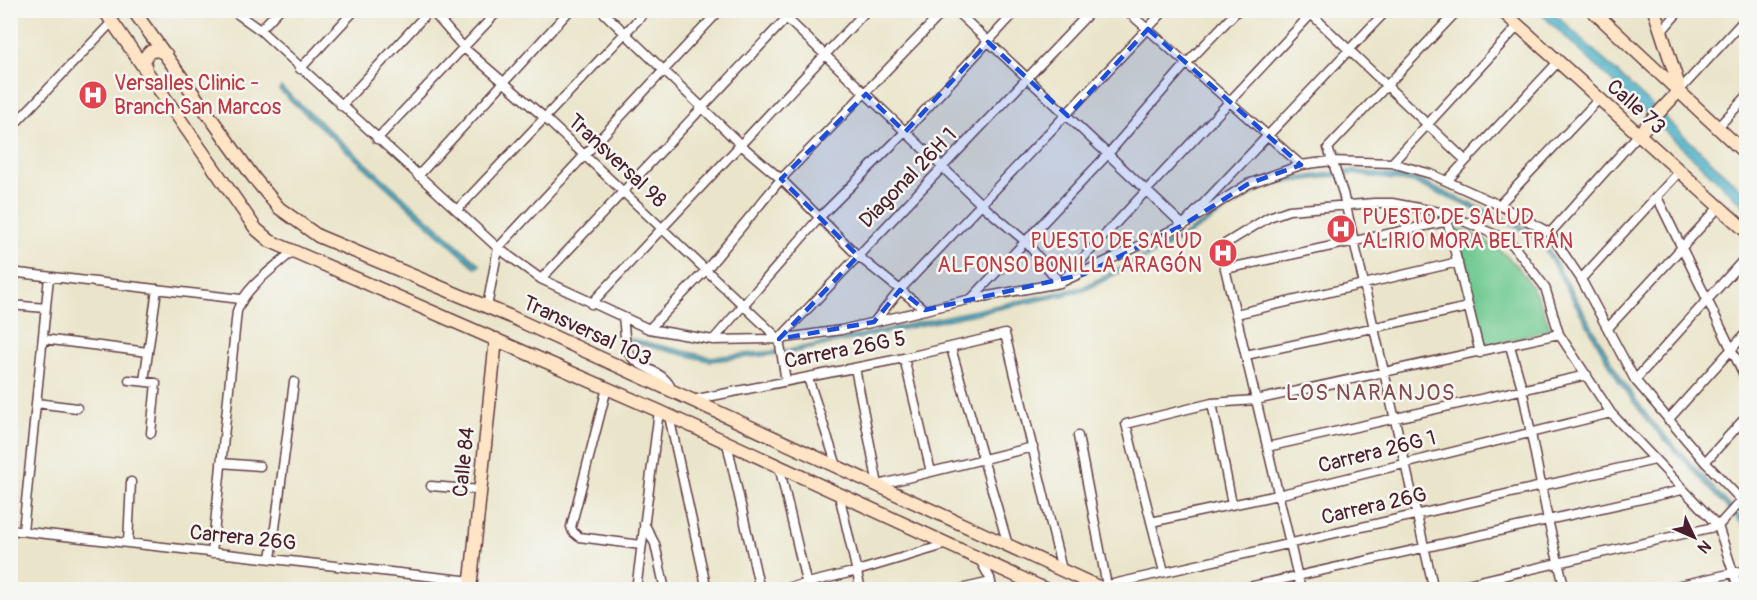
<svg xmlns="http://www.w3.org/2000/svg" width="1757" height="600" font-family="Pangolin,sans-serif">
  <rect width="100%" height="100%" fill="#f6f6f2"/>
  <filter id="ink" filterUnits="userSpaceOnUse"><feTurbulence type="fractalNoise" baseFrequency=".0167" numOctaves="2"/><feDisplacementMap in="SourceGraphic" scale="12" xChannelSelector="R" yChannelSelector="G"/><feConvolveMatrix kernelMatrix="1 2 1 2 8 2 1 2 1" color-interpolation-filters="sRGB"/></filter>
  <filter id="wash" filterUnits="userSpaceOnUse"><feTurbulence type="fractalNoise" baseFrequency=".008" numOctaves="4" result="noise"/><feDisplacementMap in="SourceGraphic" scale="24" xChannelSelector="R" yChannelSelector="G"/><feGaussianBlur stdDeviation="1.35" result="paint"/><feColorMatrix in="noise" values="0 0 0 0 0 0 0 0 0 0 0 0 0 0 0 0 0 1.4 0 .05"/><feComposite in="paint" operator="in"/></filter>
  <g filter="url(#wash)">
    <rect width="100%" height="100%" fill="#eae5ca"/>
    <!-- green -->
    <path fill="#6fc990" stroke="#5c745e" stroke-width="1.5" d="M1454,228C1506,242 1535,279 1550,329L1485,347Z"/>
    <!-- water -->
    <path fill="#49b1c7" stroke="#4a6879" stroke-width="1.5" d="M1538,11H1552L1746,194V208Z
      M281,87L480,265L476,268L279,90Z
      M1353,170L1415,179L1528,229L1548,248L1622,380L1650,419L1746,523V528L1648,422L1619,382L1545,250L1526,232L1414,183L1353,174L1268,185L1177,242L1084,291L790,353L709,361L630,342L631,339L710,357L789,350L1083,287L1176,239L1267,182Z"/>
  </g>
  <g filter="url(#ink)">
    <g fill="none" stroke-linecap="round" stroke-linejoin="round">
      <!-- street casing -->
      <g stroke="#623d43" stroke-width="11">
        <path id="street" d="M232,10L260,30L498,248L541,279L649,329L713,340L779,339L841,330L971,299L1060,283L1183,225L1248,184L1301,165L1331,161L1392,163L1431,174L1499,205L1550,233L1581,279L1635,380L1705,462L1746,505
          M431,10L464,48L545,118L779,339
          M601,10L741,145L781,179L858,256L925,310
          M778,10L982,205L1025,241L1060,283L1315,10
          M955,10L1183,225L1387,10
          M1126,10L1301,165
          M1309,12L1465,160
          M260,30L279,10
          M1662,31L1680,10
          M300,69L355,10
          M1678,92L1746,18
          M341,106L430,10
          M1717,128L1746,97
          M10,129L112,22
          M377,139L499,10
          M1392,163L1518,26
          M418,176L570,10
          M1447,181L1558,62
          M1657,197L1746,379
          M1499,205L1599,99
          M457,210L647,10
          M1446,216L1480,353
          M1550,233L1638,135
          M1225,269L1448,221
          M10,272L241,299
          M541,279L794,10
          M1581,279L1680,171
          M972,298L1108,154L1186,64L1238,10
          M591,304L867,10
          M10,305L46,308
          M487,307L498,248L720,10
          M1236,314L1458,262
          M623,318C625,328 624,341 628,351C636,370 666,369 672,391
          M874,322L900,290L1165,10
          M1608,328L1720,206
          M649,329L706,270L781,179L945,10
          M780,338L1092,10
          M43,339L148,352
          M779,339L786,381
          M713,340L820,217L905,132L1017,10
          M1510,346L1522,388L1548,520L1565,590
          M951,348L1008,545
          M1246,355L1469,307
          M904,358L931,472
          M855,368L878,485L1033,447
          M808,378L837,466
          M129,380L156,383L151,433
          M1635,380L1746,257
          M144,381L157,289
          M607,388L571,527L573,532L579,537L641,545
          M692,400L904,358L1005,334L1062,570
          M36,403L77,408
          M1212,403L1232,504
          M669,416L707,590
          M1668,420L1746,333
          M1078,436L1107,586
          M727,443L760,590
          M1267,447L1587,375
          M1705,462L1746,417
          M221,463L260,466
          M779,466L808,590
          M431,486L481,490
          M839,494L861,590
          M1151,522L1278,495L1611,413
          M644,523L655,544L665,590
          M10,530L472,581
          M23,531L49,277
          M128,543L131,482
          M212,553L237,311C246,286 273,269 293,251
          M271,559L294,382
          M980,560L990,578L992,590
          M1164,572L1126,424L1212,403L1256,400L1559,334
          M1100,587L1655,460
          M636,590L659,411
          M779,590L857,571L948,544
          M956,590L991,582
          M1235,590L1682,490
          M1301,590L1220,247L1269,217L1289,210L1374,203H1392L1445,213L1498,236L1513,245L1545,287L1559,334L1611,413L1718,526L1739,590
          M1434,590L1343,193L1328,148L1458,10
          M1441,590L1718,526L1746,495
          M1659,590L1746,570"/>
      </g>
      <!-- secondary casing -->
      <g stroke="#623d43" stroke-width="15">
        <path id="secondary" d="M104,10L256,229L270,241L659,411L1047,590
          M133,10L254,178L279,208L318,236L509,316L1105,590
          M1501,10L1746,231
          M1592,10L1746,154
          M146,70L144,59L149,52L157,50L166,54
          M1638,135L1678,92V83L1654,10
          M470,590L496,339"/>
      </g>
      <!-- street -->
      <use href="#street" stroke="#fff" stroke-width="8"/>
      <!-- secondary -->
      <use href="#secondary" stroke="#ffe4c6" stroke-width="12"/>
    </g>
  </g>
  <!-- marked area -->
  <path fill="#1d4ed8" fill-opacity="0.2" stroke="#1d4ed8" stroke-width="4.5" stroke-dasharray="12 8" stroke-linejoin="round" d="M1148,29L1301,165L1248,184L1183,225L1084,274L925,310L900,290L874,322L779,339L858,256L781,179L866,94L905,132L988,42L1068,116Z"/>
  <!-- icons -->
  <defs>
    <g id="hospital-disc" transform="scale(1.5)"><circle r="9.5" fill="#e0444e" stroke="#f6f6f2"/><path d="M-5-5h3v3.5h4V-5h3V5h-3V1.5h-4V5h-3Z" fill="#fff"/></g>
  </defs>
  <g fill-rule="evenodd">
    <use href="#hospital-disc" x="93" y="95"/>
    <use href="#hospital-disc" x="1341" y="229"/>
    <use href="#hospital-disc" x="1223" y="253"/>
  </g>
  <g text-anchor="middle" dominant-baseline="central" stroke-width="5" stroke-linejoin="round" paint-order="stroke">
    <!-- health labels -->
    <g font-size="21" fill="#be3a42" stroke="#f6f6f2" text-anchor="start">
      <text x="114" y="83">Versalles Clinic -<tspan x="114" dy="24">Branch San Marcos</tspan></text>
      <text x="1362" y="217">PUESTO DE SALUD<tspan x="1362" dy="24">ALIRIO MORA BELTRÁN</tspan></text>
      <text x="1202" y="241" text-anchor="end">PUESTO DE SALUD<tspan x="1202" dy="24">ALFONSO BONILLA ARAGÓN</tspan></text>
    </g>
    <!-- street labels -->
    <g font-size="21" fill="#4a1f2b" stroke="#f6f6f2">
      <text transform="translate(1636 107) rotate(42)">Calle 73</text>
      <text transform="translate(617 161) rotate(43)">Transversal 98</text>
      <text transform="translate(908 178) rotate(-46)">Diagonal 26H 1</text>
      <text transform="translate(587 331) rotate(25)">Transversal 103</text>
      <text transform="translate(845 350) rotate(-11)">Carrera 26G 5</text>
      <text transform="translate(1377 452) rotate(-14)">Carrera 26G 1</text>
      <text transform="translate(464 462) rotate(-84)">Calle 84</text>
      <text transform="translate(1374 506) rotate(-13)">Carrera 26G</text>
      <text transform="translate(243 538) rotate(6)">Carrera 26G</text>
    </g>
    <!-- neighbourhood labels -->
    <g font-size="22" letter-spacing="1.5" fill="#804c50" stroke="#f6f6f2">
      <text x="1371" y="393">LOS NARANJOS</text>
    </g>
  </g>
  <!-- margin -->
  <rect width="1757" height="600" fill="none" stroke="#f6f6f2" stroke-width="36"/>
  <!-- north arrow -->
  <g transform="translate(1694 537) rotate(134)" stroke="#f6f6f2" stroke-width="4.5" paint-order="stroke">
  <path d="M0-4.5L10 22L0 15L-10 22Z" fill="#4a1f2b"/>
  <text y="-9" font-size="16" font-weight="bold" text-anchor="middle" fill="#4a1f2b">N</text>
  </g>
</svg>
